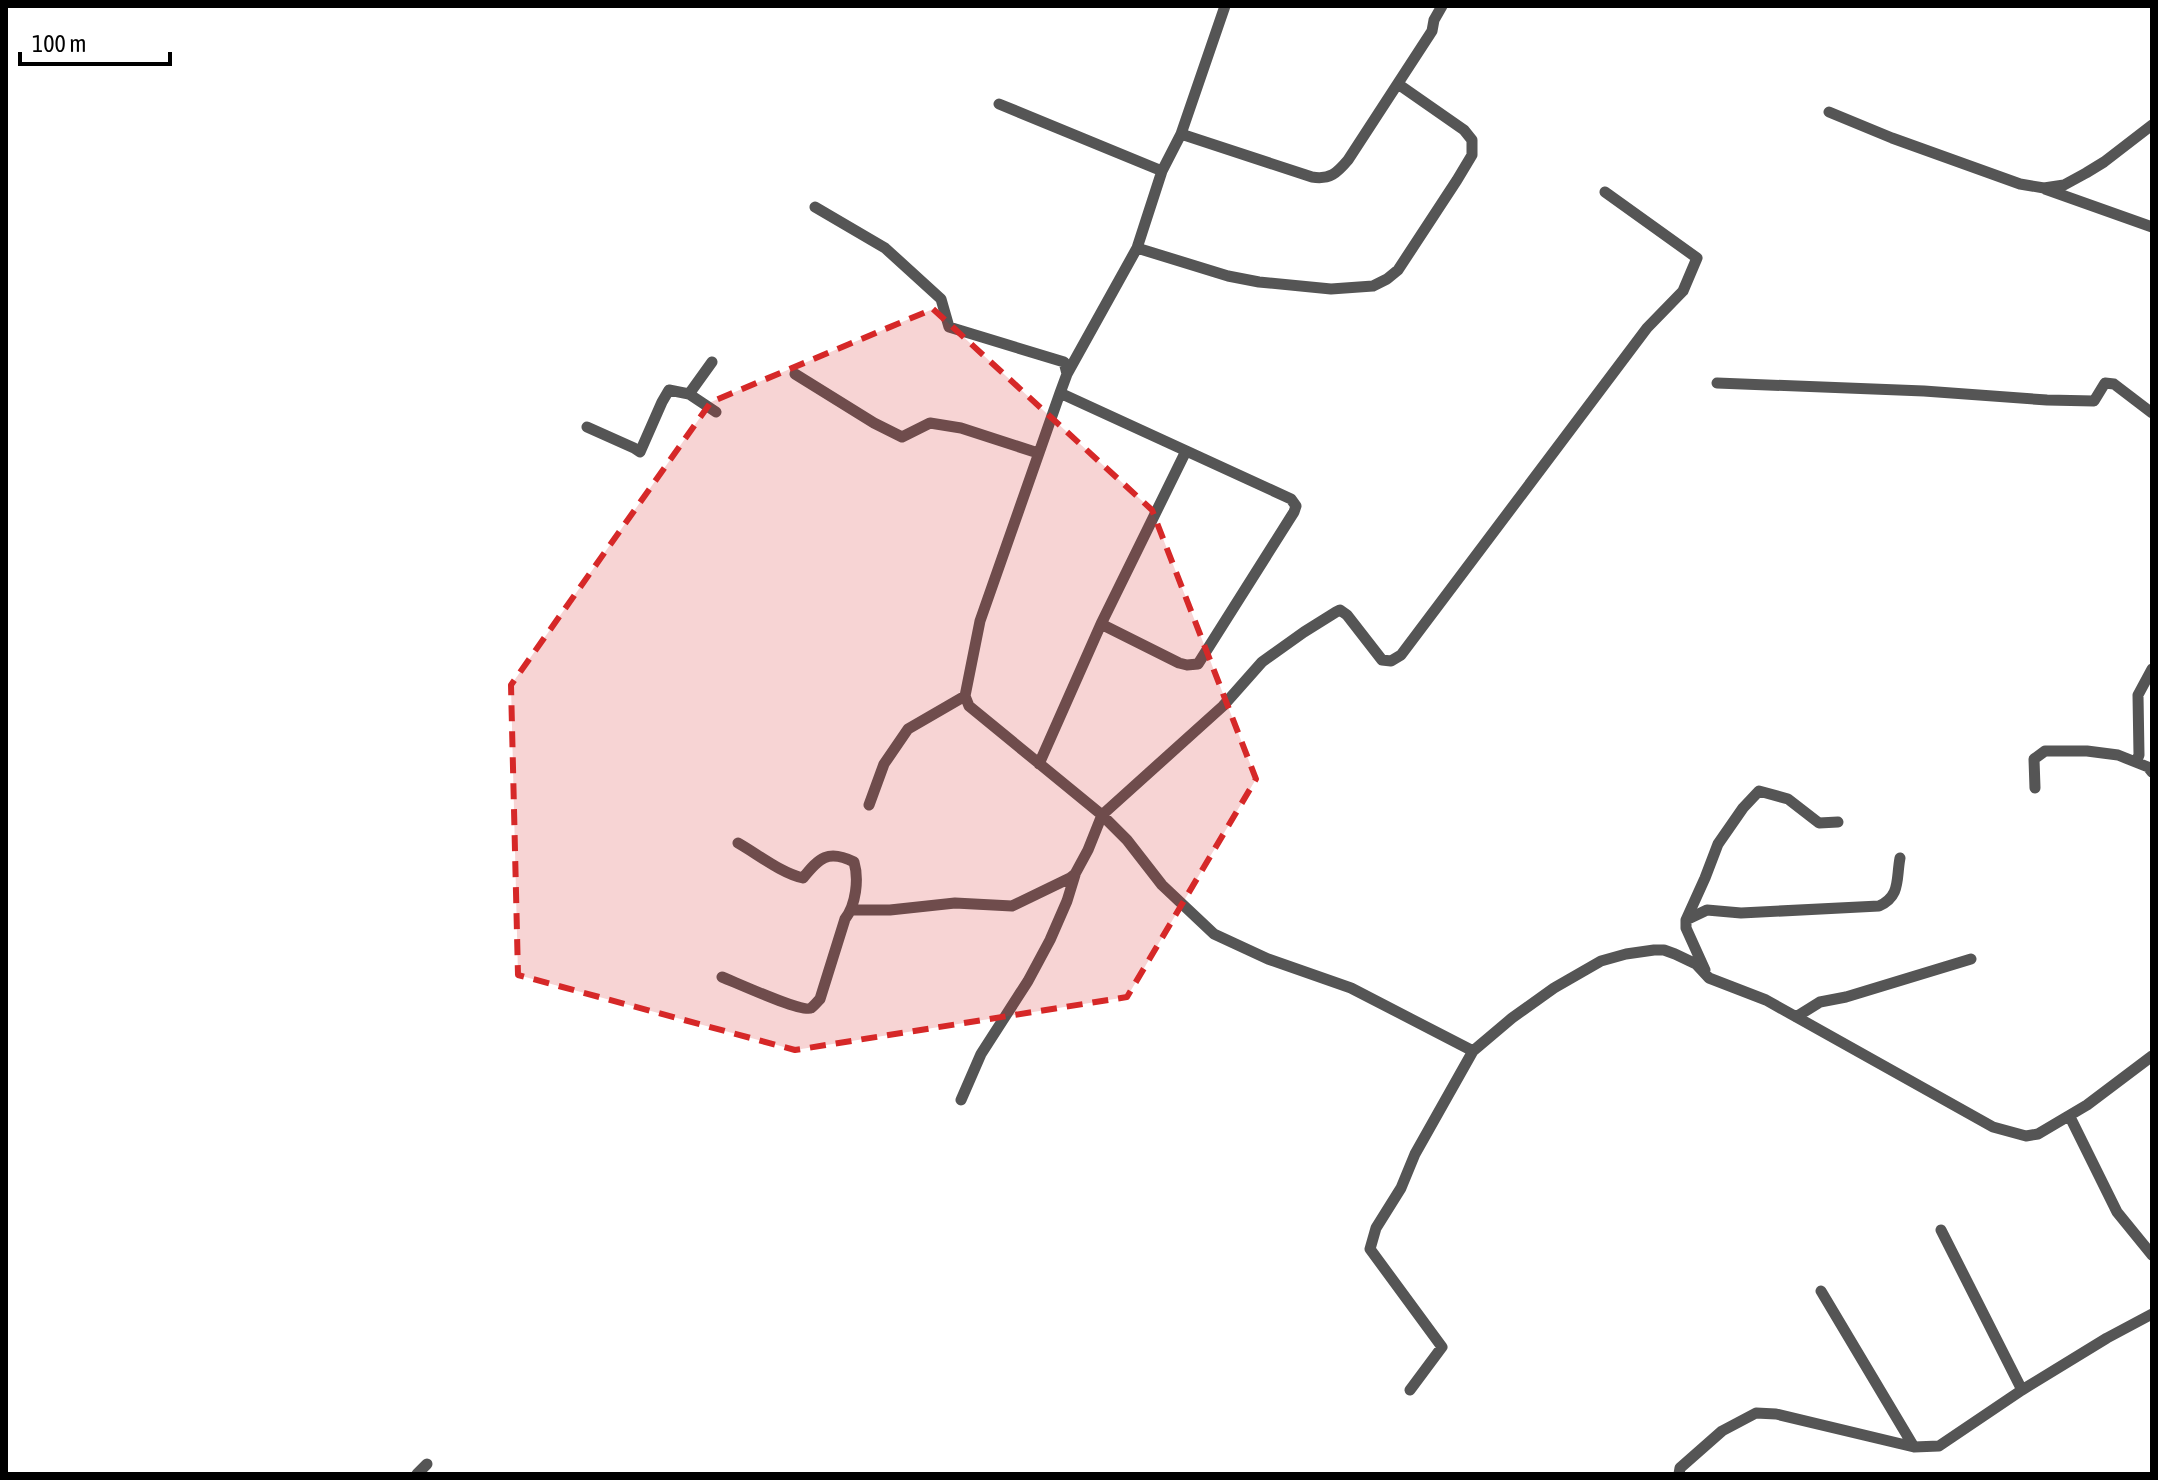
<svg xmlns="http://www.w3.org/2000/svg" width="2158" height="1480" font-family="'Asap Condensed',sans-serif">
  <rect width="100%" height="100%" fill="#fff"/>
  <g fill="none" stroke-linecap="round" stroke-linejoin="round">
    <!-- minor -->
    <path stroke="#555" stroke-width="11" d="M1225,6L1181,134L1162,171L1137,248L1067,374L1060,393L980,621L965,696L969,706L1102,815L1127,840L1162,885L1214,934L1268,959L1351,988L1473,1051
      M999,104L1162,171
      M1829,112L1892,138L2020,184L2044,188L2064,185L2086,173L2104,162L2152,125
      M1181,134L1312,177C1330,180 1337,173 1348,160L1432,31L1434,20L1442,6
      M2045,189L2152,227
      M815,207L885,248L941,299L949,327L1064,362L1067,374
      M1137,248L1228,276L1259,282L1331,289L1373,286L1387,279L1398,270L1457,180L1472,155V140L1464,130L1398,84
      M795,374L874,423L902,437L930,423L961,428L1038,453
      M1717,383L1924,391L2047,400L2094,401L2105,383L2114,384L2152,413
      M1060,393L1291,499L1296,506L1294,512L1198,664L1187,665L1179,663L1101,624
      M689,394L712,362
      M587,427L634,448L640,452L662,402L669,390L689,394L716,412
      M2136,762L2139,755L2138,695L2152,669
      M1039,764L1101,624L1186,451
      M2035,788L2034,759L2045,751H2087L2118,755L2148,767L2152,772
      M869,805L884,764L908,729L965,696
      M852,910H890L955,903L1012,906L1070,878L1075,874L1088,850L1102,815L1223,706L1262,662L1304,632L1336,612L1340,610L1347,615L1382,660L1391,661L1401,655L1647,328L1683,291L1697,258L1605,192
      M1686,920L1707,910L1741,913L1879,906C1901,896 1896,879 1900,858
      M1705,970L1686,928V920L1705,878L1718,844L1743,808L1759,791L1788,799L1819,823L1838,822
      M722,977C735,982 802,1013 811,1008C813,1007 818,1001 820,999L845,919C856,905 859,879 854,862C828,849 819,858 803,878C781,873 759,855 738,843
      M1796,1017L1820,1002L1846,997L1971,959
      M961,1100L981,1054L1028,981L1050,940L1067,901L1075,875
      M2070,1117L2117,1212L2152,1255
      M1941,1230L2022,1390
      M1821,1291L1914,1447
      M1410,1390L1442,1347L1370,1249L1376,1228L1401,1188L1415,1154L1473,1051L1512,1018L1554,988L1601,961L1626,954L1654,950H1664L1675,954L1696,964L1709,978L1766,1000L1993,1127L2026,1136L2038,1134L2087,1105L2152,1056
      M417,1474L427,1464
      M1679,1474L1680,1468L1722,1431L1756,1413L1776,1414L1914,1447L1939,1446L2022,1390L2107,1338L2152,1314"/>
  </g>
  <!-- marked area -->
  <path fill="#d62828" fill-opacity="0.2" stroke="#d62828" stroke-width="6" stroke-dasharray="16 10" stroke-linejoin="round" d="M933,309L1152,510L1256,779L1127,997L795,1050L518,975L511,685L711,402Z"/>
  <!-- border -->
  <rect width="2158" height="1480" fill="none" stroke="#000000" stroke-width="16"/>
  <!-- scale -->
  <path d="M20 52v12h150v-12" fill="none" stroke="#000000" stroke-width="4"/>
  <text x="32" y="52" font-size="24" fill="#000000" stroke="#ffffff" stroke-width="6" paint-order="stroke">100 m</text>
</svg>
